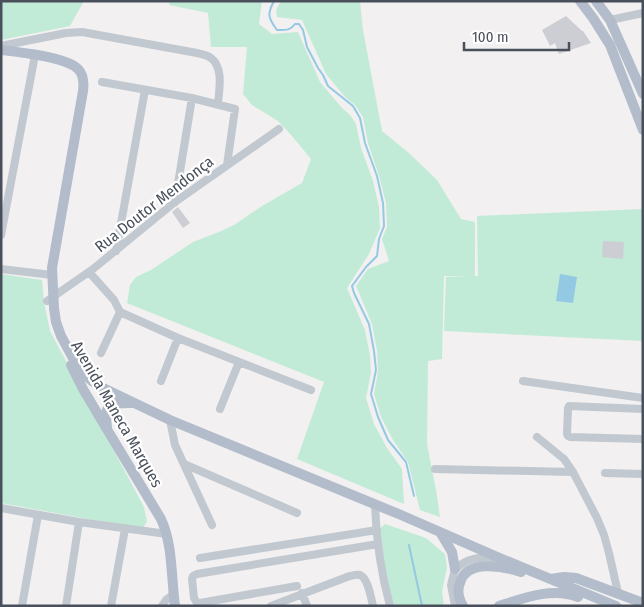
<svg xmlns="http://www.w3.org/2000/svg" width="644" height="607" font-family="'Fira Sans Condensed',sans-serif">
  <rect width="100%" height="100%" fill="#f2f0f0"/>
  <!-- green -->
  <path fill="#c2ebd7" d="M1,1H84L70,26L1,40Z
    M170,1H262L259,24L272,34L298,32L320,82L342,108L350,115L356,124L361,148L373,181L379,207L380,228L369,254L347,288L365,330L370,355L371,373L366,398L374,424L387,448L402,469L404,504L297,459L324,382L127,303L130,285L136,277L151,270L193,242L219,232L234,225L262,206L302,183L311,159L292,136L278,121L252,105L243,94L247,47H211L208,13L169,5Z
    M281,1H360L363,30L382,131L410,154L437,180L461,219L475,222V276H478L477,216L643,209V341L444,331L446,277L469,276H444L442,359L428,361L427,444L436,490L440,517L420,510L408,462L393,440L381,417L374,394L378,371L377,351L372,324L356,286L368,269L389,261L382,239L387,227L386,203L379,176L368,143L363,117L355,105L346,98L326,74L302,20L277,17L276,10Z
    M1,274L42,280L44,302L50,331L144,507L147,522L142,529L1,503Z
    M385,524L426,538L445,554L447,567L442,592L444,606H394L389,588L379,533L380,528Z"/>
  <!-- water -->
  <path fill="#94c9e4" d="M560,274L577,277L573,303L556,301Z"/>
  <g fill="none" stroke-linecap="round" stroke-linejoin="round">
    <!-- stream -->
    <path stroke="#94c9e4" stroke-width="2" d="M274,1C267,14 268,18 277,30C285,30 290,31 295,24H299L303,30L307,47L318,68L323,75L328,86L353,106L360,118L365,143L377,176L383,203L384,226L379,239L377,256L366,267L352,286L354,293L369,324L374,351L376,370L371,394L378,417L388,440L406,462L414,496
      M409,545L422,606"/>
  </g>
  <!-- building -->
  <path fill="#cdced3" d="M566,16L582,31H583L591,43L559,54L555,43L550,46L542,30Z
    M178,207L190,223L183,228L172,212Z
    M603,241L624,242L623,259L602,257Z"/>
  <g fill="none" stroke-linecap="round" stroke-linejoin="round">
    <!-- minor -->
    <path stroke="#c1c8d0" stroke-width="8" d="M610,20L643,13
      M1,46L66,33L82,32L197,53C202,54 207,55 211,58C224,68 219,90 218,104
      M102,82L192,98L235,109L227,165
      M175,202L192,98
      M1,235L35,55
      M116,251L145,90
      M1,269L52,275
      M89,272L114,300L120,312L101,353
      M47,301L93,269L175,202L279,129
      M120,312L178,338L311,390
      M161,381L178,338
      M523,381L643,398
      M220,409L239,362
      M643,409L569,406L568,408L567,434L568,436L570,437L643,439
      M170,420L175,445L212,525
      M537,437L564,459L573,472L597,518L604,535L609,553L618,593
      M184,464L297,513
      M435,469L573,472
      M605,473L643,474
      M375,504C376,538 381,573 390,606
      M1,508L79,522L167,534
      M200,558L377,530
      M297,586L200,603H197L194,598L192,579L193,576L197,574L378,544
      M302,593L307,606
      M22,606L38,515
      M66,606L79,522
      M111,606L125,529
      M162,606L166,600L174,594
      M271,606L347,577C351,576 355,574 360,575C368,578 371,598 373,606
      M455,606L451,585L455,569C466,559 478,556 493,558"/>
    <!-- major -->
    <path stroke="#b2bccb" stroke-width="10" d="M580,1L593,18L610,45L643,130
      M596,1L610,20L643,94
      M1,50C19,52 66,57 78,69C84,75 84,83 83,91L52,268L54,308L56,322L61,336L79,369L92,381L103,388L170,420L401,515L502,559L616,606
      M71,365L83,389L108,431L161,519C173,545 171,577 175,606
      M107,428C104,403 108,404 131,403
      M440,532L452,552L455,569
      M551,579L564,577L576,578L643,603
      M463,606C459,599 457,590 460,583C466,559 503,566 521,572
      M499,606C524,598 552,587 578,597"/>
  </g>
  <g text-anchor="middle" dominant-baseline="central" stroke-width="4.5" stroke-linejoin="round" paint-order="stroke">
    <!-- street labels -->
    <g font-size="16" fill="#49505b" stroke="#fff">
      <text transform="translate(154 204) rotate(-38)">Rua Doutor Mendonça</text>
      <text transform="translate(117 414) rotate(60)">Avenida Maneca Marques</text>
    </g>
  </g>
  <!-- border -->
  <rect width="644" height="607" fill="none" stroke="#49505b" stroke-width="5"/>
  <!-- scale -->
  <path d="M464 42v8h105v-8" fill="none" stroke="#49505b" stroke-width="2.5"/>
  <text x="472" y="42" font-size="15" fill="#49505b" stroke="#ffffff" stroke-width="4" paint-order="stroke">100 m</text>
</svg>
